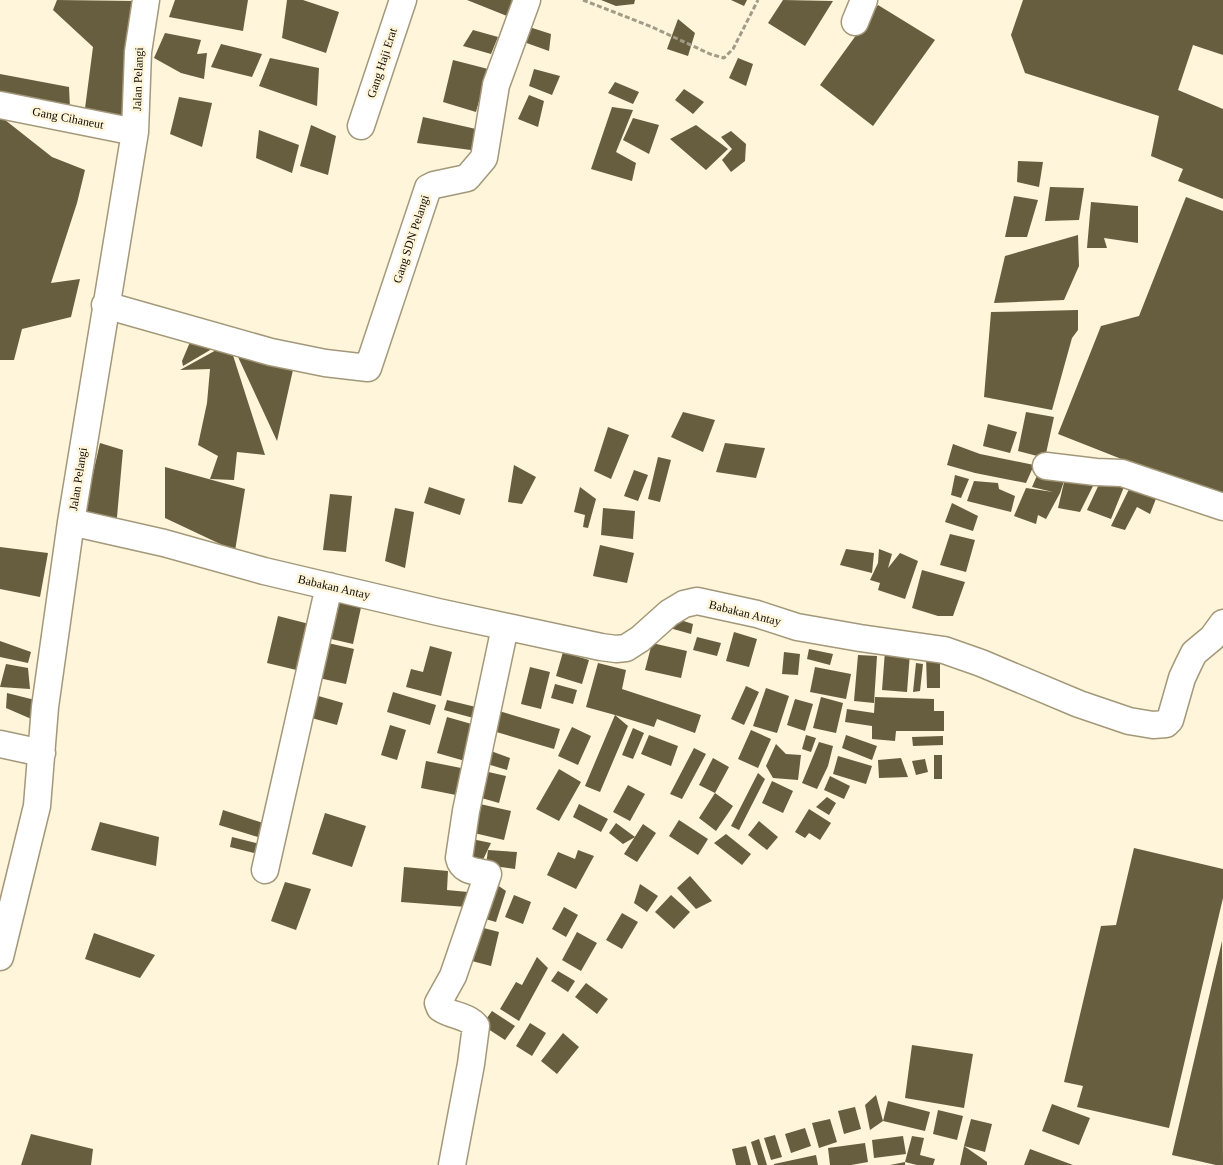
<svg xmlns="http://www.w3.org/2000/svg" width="1223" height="1165" font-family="'Times New Roman',serif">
  <rect width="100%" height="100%" fill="#fef5da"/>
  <!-- building -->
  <path fill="#675d3f" d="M57,0L135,1L124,117L84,116L93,47L53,10Z
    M175,0H248L243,31L169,17Z
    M287,0H303L339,12L326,53L282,38Z
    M467,0H513L507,16Z
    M601,0H635L634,4L616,6Z
    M731,0H747L744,6Z
    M783,0L833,1L805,46L768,23Z
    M1023,0H1223V55L1193,45L1178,90L1223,109V199L1178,181L1183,169L1151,156L1159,116L1025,73L1011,35Z
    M878,5L935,40L873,126L820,85Z
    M678,19L695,33L688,56L667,49Z
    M526,26L551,34L549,51L521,41Z
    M473,30L498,37L491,54L463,46Z
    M165,33L201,40L197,54L207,53L204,79L181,73L154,58Z
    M221,44L262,54L252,77L211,67Z
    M270,58L319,68L317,106L259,86Z
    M738,58L753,64L746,86L729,78Z
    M453,60L488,69L476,112L443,102Z
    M534,69L560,76L552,95L529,86Z
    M0,74L69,87L70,108L0,94Z
    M615,82L639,92L633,104L608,93Z
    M684,89L704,102L693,114L675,100Z
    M529,95L544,101L538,127L518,119Z
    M179,97L212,103L202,147L170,134Z
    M612,107L633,110L616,152L636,163L632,181L591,169Z
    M0,116L52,157L85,170L77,203L51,283L80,279L71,317L22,329L14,360H0Z
    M423,117L476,129L471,150L417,143Z
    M633,118L659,125L649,154L623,140Z
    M311,125L336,136L328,175L300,166Z
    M696,125L728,149L706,170L670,139Z
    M259,130L299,145L292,173L256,158Z
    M731,131L746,144L745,161L731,172L722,160L732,149L721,137Z
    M1018,161L1043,162L1039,187L1017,182Z
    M1050,187L1084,188L1079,220L1045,221Z
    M1014,196L1038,200L1027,237H1005Z
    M1186,197L1223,211V499L1058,434L1101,326L1139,316Z
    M1091,202L1138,206V243L1104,238L1107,248H1087Z
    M1078,235L1079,266L1064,300L994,303L1005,256Z
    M1078,310V330L1072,338L1052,410L984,397L991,312Z
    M193,335L222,343L183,366L182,361Z
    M229,343L265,455L237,452L234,480L210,479L218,456L198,445L207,403L210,369L180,370Z
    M232,344L295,361L277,441Z
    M683,412L715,420L703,452L671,437Z
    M1026,412L1054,417L1045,458L1018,451Z
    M988,424L1017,432L1010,453L983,446Z
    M608,427L629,435L611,479L594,471Z
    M100,443L123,450L116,528L84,513Z
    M725,443L765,448L756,478L716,472Z
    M953,444L980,454L1034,465L1026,483L975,473L947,465Z
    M658,457L671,460L660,502L648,499Z
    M514,465L536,477L522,504L508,502Z
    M165,467L245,489L235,551L165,518Z
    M634,470L648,475L638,501L624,496Z
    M1039,471L1097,478L1080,512L1058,508L1065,478L1060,493L1046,519L1038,515L1036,524L1014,516L1026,488L1053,492L1032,487Z
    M955,475L969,479L961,498L951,495Z
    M1101,480L1126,482L1111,519L1087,510Z
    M974,481L998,483L999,489L1015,496L1011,512L967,501Z
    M1133,481L1159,491L1150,514L1137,507L1125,530L1111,526Z
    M429,487L465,499L460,515L424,503Z
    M580,487L596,499L588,528L583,527L585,515L574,512Z
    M330,494L352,496L346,552L323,550Z
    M952,503L978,516L973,531L945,522Z
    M395,508L414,512L405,568L385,561Z
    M603,508L635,511L633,539L601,535Z
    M950,534L975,540L966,572L940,565Z
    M600,545L634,553L627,583L593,576Z
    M0,547L48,553L40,597L0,589Z
    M846,549L874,553L872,573L840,565Z
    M879,549L892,554L888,568L900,553L918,561L905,599L878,590L880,583L870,580L878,563Z
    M922,570L965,582L953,616H938L912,608Z
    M336,597L362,603L353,644L327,638Z
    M278,616L317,626L305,672L267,663Z
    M674,618L693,624L691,634L666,627Z
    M734,632L757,639L749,667L726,661Z
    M697,637L721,643L717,656L693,650Z
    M0,641L31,652L28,663L0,657Z
    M328,643L354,649L346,684L319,678Z
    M652,643L687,651L681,678L645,670Z
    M430,646L452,652L441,696L406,687L411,669L423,672Z
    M809,649L833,654L830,665L807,659Z
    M885,651L910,653L907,692L882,690Z
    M940,651V688H927L926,657Z
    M563,652L589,660L582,684L556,676Z
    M784,652L800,654L798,675L782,674Z
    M858,655L877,656L874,703L854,701Z
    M598,663L626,670L622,689L701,715L695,733L657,719L654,727L615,715L628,726L600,792L585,786L615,715L586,707Z
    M916,663L923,664L920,691L913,692Z
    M6,664L28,668L30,689L0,687Z
    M530,667L550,672L541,709L521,704Z
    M815,667L851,674L846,699L810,692Z
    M555,684L577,690L573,704L551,698Z
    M746,686L759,692L744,725L731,719Z
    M766,688L789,696L777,733L753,726Z
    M393,692L436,705L430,725L387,712Z
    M7,693L39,701L36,721L6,708Z
    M315,695L343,703L337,725L308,717Z
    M821,697L843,703L836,733L813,728Z
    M875,697L934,699V711H944V731H896L895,741L872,739V726L845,722L847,709L874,713Z
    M795,699L813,704L805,731L787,725Z
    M447,700L480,708L477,719L444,710Z
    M499,711L560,729L554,749L493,731Z
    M447,717L475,725L465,761L437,753Z
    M390,725L406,730L397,760L381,755Z
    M572,727L591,736L578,765L558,756Z
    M633,728L644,733L633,759L622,755Z
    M751,730L771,739L758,768L738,759Z
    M649,735L678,746L671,766L641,754Z
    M806,735L816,738L811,752L802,749Z
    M846,735L877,746L872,760L842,748Z
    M943,736V745L913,746L912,737Z
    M819,742L833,746L828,766L817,789L802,783Z
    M776,744L786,754L801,755L798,780L773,778L766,766Z
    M694,748L706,754L682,799L670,794Z
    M488,750L510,758L507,770L484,763Z
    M934,755H942V779H934Z
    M838,756L872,766L866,784L833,774Z
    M713,758L729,767L715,793L699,785Z
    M901,758L908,777L879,778L878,760Z
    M925,759L928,772L916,775L912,761Z
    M426,761L466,769L461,796L421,788Z
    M559,769L581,782L559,821L536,809Z
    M484,771L506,776L499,803L478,797Z
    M758,773L765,779L739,830L731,826Z
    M830,776L850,786L844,799L824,790Z
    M772,781L793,791L783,813L762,803Z
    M628,785L645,794L630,821L613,812Z
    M715,793L733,806L716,831L699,818Z
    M827,797L836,803L829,815L816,807Z
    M480,804L511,811L504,840L474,833Z
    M579,804L608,819L601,832L573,817Z
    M809,809L831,823L820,840L809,833L805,838L795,832Z
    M223,810L263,823L258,837L219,825Z
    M325,813L366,826L352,867L312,854Z
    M679,820L708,839L698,855L669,836Z
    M759,821L778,837L767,850L748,835Z
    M100,822L159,837L156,866L91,850Z
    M616,823L635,837L623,844L609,833Z
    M643,824L656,833L637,862L624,854Z
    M726,834L751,854L742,865L714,843Z
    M232,837L264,845L266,856L230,847Z
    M467,838L491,843L480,866L462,862Z
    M1134,848L1223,869V898L1169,1128L1077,1107L1083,1086L1064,1082L1101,926L1116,925Z
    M488,850L517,852L515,869L486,865Z
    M578,850L594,856L576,889L547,875L558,852L575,859Z
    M404,867L448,871L447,890L468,892L467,907L401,902Z
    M690,876L712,901L696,909L677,888Z
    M285,882L311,889L296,930L271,921Z
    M493,882L506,891L496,922L482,918Z
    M640,884L658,896L647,912L634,903Z
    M514,895L531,902L523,924L505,917Z
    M671,895L690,912L674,929L655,912Z
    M564,907L578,915L566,937L552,929Z
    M622,913L638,922L622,949L606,940Z
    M476,926L499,932L491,966L468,960Z
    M577,932L597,943L581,971L562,960Z
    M94,933L155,955L140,978L85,959Z
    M1222,941L1223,1165H1216L1172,1155Z
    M537,957L548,968L519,1021L500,1009L516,982L522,985Z
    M558,971L575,981L568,992L551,981Z
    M586,983L608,999L597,1014L575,997Z
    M492,1011L515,1026L505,1040L482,1025Z
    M530,1023L546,1033L532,1056L516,1046Z
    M563,1033L579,1047L557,1074L541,1061Z
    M912,1045L973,1054L964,1108L905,1098Z
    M876,1095L883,1121L888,1101L930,1112L925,1131L883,1121L870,1130L865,1105Z
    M1052,1104L1090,1118L1079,1145L1042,1131Z
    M855,1107L861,1129L844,1134L838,1111Z
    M938,1110L963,1116L957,1140L933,1134Z
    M830,1119L837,1142L819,1148L812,1123Z
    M971,1119L992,1124L985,1152L964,1146L987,1162V1165H960L964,1146Z
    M805,1128L811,1146L791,1153L785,1134Z
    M31,1134L93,1149L91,1165H21Z
    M775,1135L782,1157L771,1160L764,1138Z
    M903,1136L906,1154L874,1158L872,1140Z
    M912,1136L924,1138L920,1155L935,1159L933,1165H917L905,1162V1165H890L905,1162Z
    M759,1139L767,1165H758L751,1142Z
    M865,1143L868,1162L851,1165H830L828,1148Z
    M746,1146L751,1165H736L732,1149Z
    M1030,1149L1073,1165H1024Z
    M816,1155L818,1165H774V1164Z"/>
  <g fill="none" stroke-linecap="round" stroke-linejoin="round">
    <!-- minor casing -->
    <g stroke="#a39879" stroke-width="29">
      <path id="minor" d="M855,22L864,0
        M0,105L135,132
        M361,126L403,0
        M105,305L271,352L325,363L368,368L428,188L434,185L467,178L484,158L496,85L527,0
        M1046,466L1096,472L1122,473L1223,507
        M71,522L164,543L264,571L438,612L601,647L616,649L626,648L640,639L669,613L684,604L697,601L757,614L797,627L860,638L944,650L981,663L1079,704L1129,721L1153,725L1166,724L1170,720L1182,678L1189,663L1194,653L1212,638L1223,623
        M0,744L42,753
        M265,870L329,586
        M0,957L37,806L45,707L71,522L135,132L138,52L146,0
        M452,1165L471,1064L476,1026C467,1015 451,1016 440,1008L438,1003L453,976L488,874C476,871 462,872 459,858L466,811L505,627"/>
    </g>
    <!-- path -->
    <path stroke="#a29b87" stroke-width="3" stroke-dasharray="5 2.5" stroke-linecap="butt" d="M583,0L652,27L710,54L724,58L733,49L758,0"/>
    <!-- minor -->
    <use href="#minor" stroke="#fff" stroke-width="26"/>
  </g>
  <g text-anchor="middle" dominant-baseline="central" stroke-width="5" stroke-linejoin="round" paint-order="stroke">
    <!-- street labels -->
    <g font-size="12" fill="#100c03" stroke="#fef5da">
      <text transform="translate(382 63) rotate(-72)">Gang Haji Erat</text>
      <text transform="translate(138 79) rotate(-88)">Jalan Pelangi</text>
      <text transform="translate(68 118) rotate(11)">Gang Cihaneut</text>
      <text transform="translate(411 239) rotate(-72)">Gang SDN Pelangi</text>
      <text transform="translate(78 479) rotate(-81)">Jalan Pelangi</text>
      <text transform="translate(334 587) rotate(13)">Babakan Antay</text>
      <text transform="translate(745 613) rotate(14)">Babakan Antay</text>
    </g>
  </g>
</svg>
